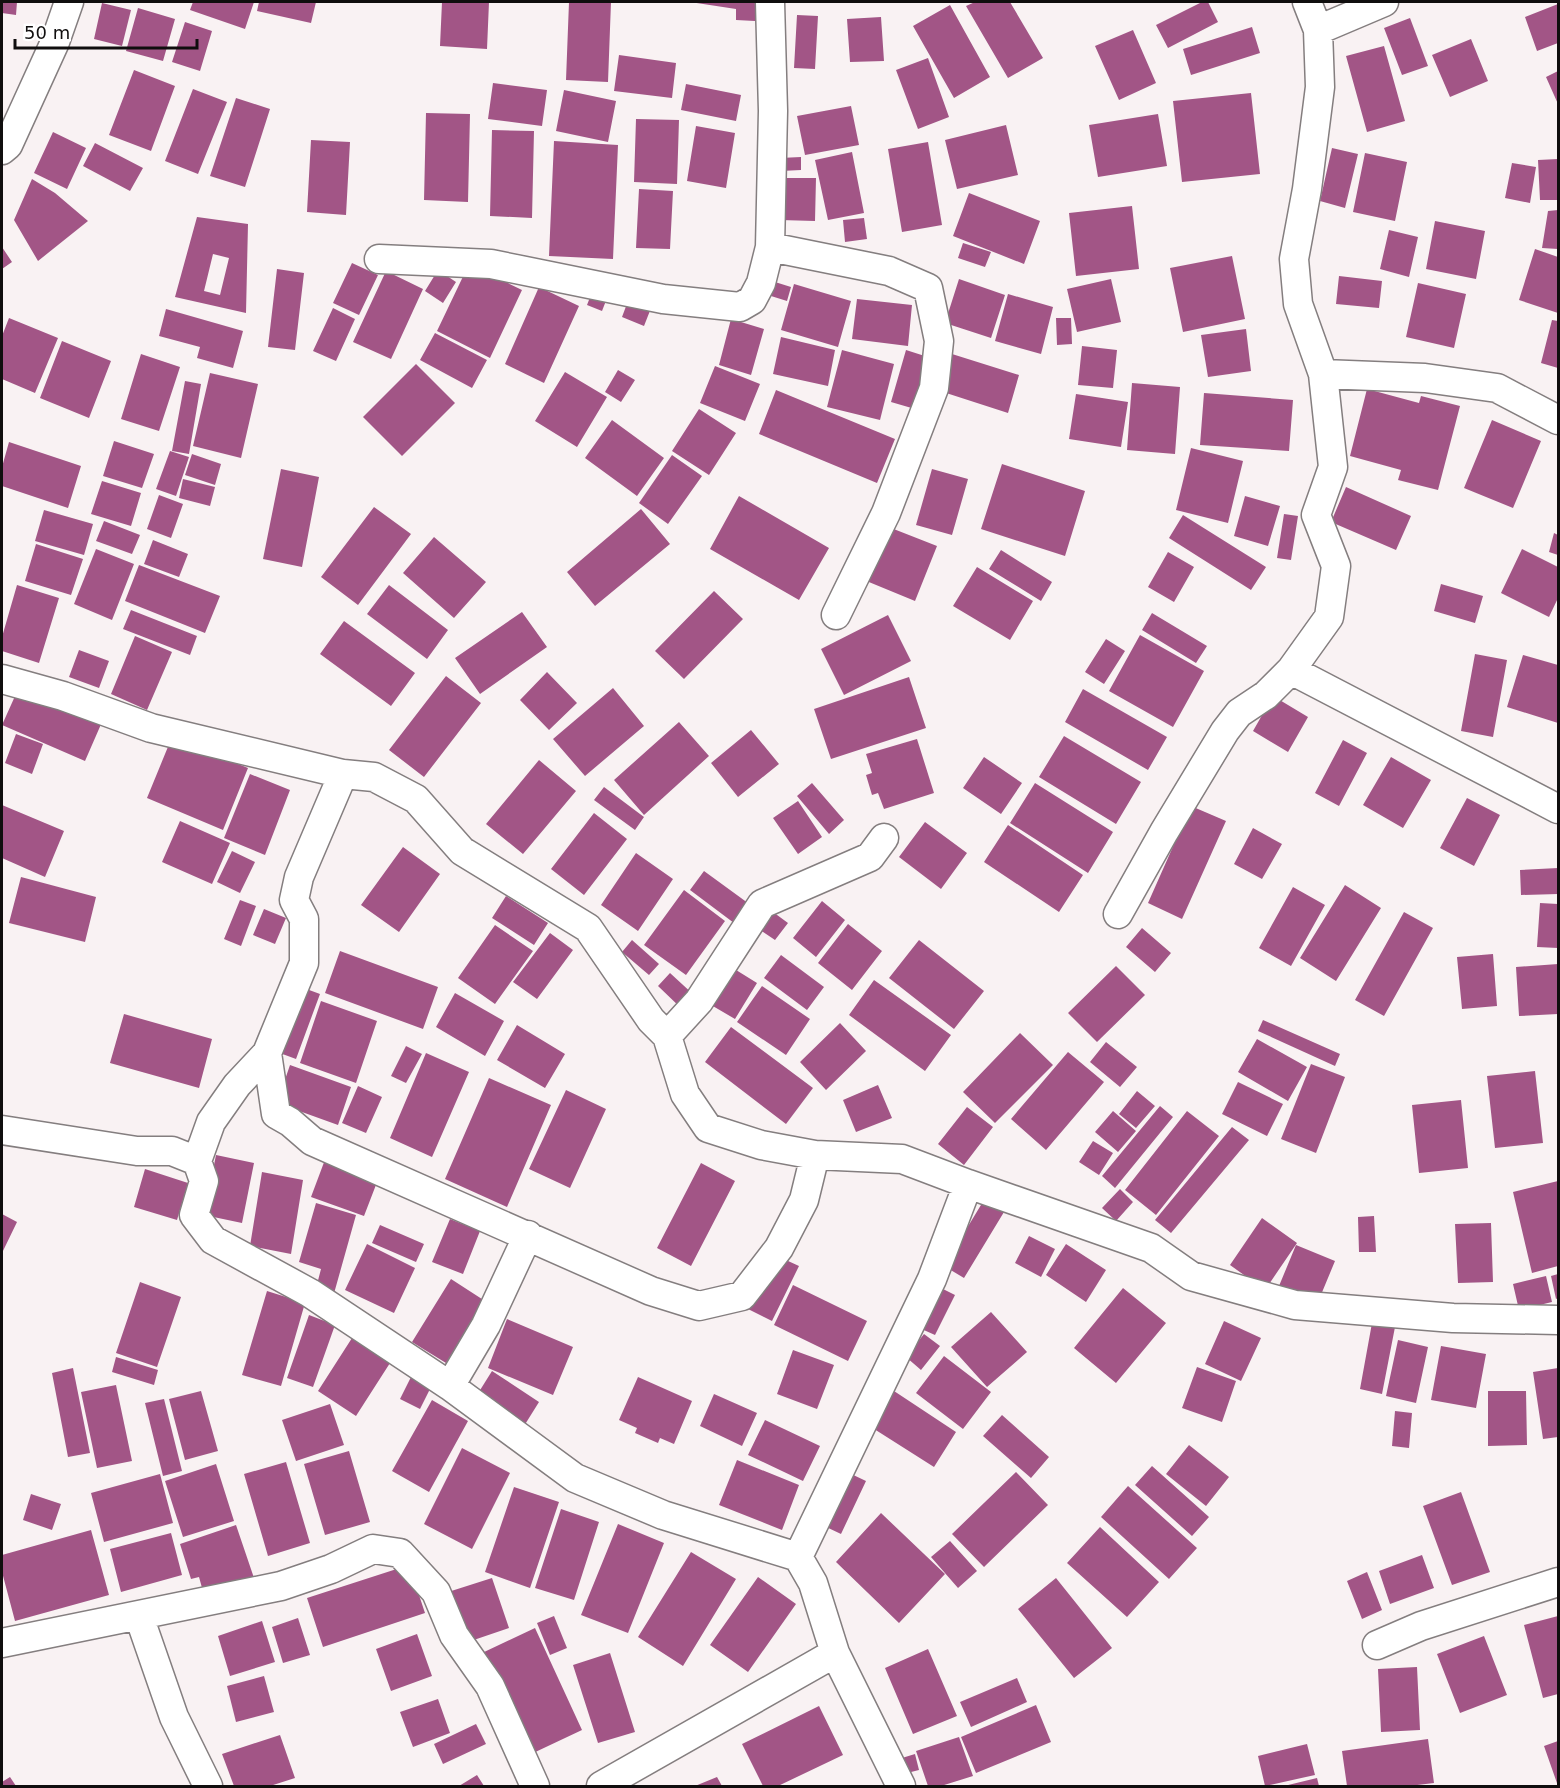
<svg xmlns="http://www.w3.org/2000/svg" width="1560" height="1788" font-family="'DejaVu Sans',sans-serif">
  <rect width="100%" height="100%" fill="#f9f2f3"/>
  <!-- building -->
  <path fill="#a25586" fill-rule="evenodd" d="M2,2H17L16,15L2,13Z
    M193,2H254L245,29L190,10Z
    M259,2H316L311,23L257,11Z
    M442,2H489L487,49L440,46Z
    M569,2H611L608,82L566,80Z
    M690,2H757L755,21L736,20V9Z
    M975,2H1010L1043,58L1008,78L966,6Z
    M1202,2H1208L1218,22L1168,48L1156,25Z
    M102,3L131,10L122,46L94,39Z
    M1558,4V43L1537,51L1525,17Z
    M950,5L990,77L954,98L913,26Z
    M138,8L175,19L163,61L126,51Z
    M797,15L818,16L815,69L794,68Z
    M881,17L884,61L850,62L847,19Z
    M1410,18L1428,66L1402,75L1384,28Z
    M185,22L212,31L200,71L172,62Z
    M1252,27L1260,53L1191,75L1183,49Z
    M1133,30L1156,83L1119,100L1095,46Z
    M1471,39L1488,81L1450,97L1432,55Z
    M1384,46L1405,121L1367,132L1346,56Z
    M619,55L676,63L672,98L614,91Z
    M928,58L949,117L918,129L896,70Z
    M134,70L175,86L151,151L109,135Z
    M1558,71V104L1546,77Z
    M493,83L547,90L542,126L488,119Z
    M686,84L741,95L736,121L681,110Z
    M193,89L227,102L198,174L165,161Z
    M564,90L616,101L608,142L556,131Z
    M1251,93L1260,174L1182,182L1173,101Z
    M236,98L270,109L245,187L210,176Z
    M851,106L859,145L805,155L797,116Z
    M426,113L470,114L468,202L424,200Z
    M1158,114L1167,166L1098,177L1089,125Z
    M636,119L679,120L677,184L634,182Z
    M1006,125L1018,175L957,189L945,140Z
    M696,126L735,133L726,188L687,181Z
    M492,130L534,131L532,218L490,216Z
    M53,132L86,148L67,189L34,173Z
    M311,140L350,142L346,215L307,212Z
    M554,141L618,145L613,259L549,256Z
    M928,142L942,225L902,232L888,149Z
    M95,143L143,168L130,191L83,166Z
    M1332,148L1358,154L1345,208L1320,201Z
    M852,152L864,213L828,220L815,160Z
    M1365,153L1407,162L1395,221L1353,212Z
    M801,157V170L781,171L780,158Z
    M1558,159V200H1540L1538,160Z
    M1512,163L1536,167L1530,203L1505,198Z
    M781,178H816L815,221L780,220Z
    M32,179L55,193L88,221L38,261L14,220Z
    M639,189L673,191L670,249L636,248Z
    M969,193L1040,221L1024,264L953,236Z
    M1132,206L1139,269L1076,276L1069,213Z
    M1558,210V249L1542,248L1548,211Z
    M197,217L248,224L246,313L175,297ZM213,254L229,258L220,295L204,291Z
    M864,218L867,239L845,242L843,220Z
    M1435,221L1485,231L1476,279L1426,269Z
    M1389,230L1418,237L1409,277L1380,269Z
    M963,243L991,252L985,267L958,258Z
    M2,247L12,262L2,269Z
    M1535,249L1558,257V313L1519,300Z
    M1232,256L1245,319L1183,332L1170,268Z
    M352,263L378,275L359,315L333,303Z
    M469,264L522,290L490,358L437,331Z
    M277,269L304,273L295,350L268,347Z
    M438,270L456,282L443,303L425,291Z
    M386,271L423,289L391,359L353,342Z
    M1339,276L1382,281L1379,308L1336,304Z
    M959,279L1005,295L991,338L945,323Z
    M1111,279L1121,322L1077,332L1067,289Z
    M775,282L791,287L787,301L771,296Z
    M1418,283L1466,294L1454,348L1406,337Z
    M794,284L851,301L838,347L781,330Z
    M539,287L579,306L544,383L505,364Z
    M594,287L609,293L602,311L587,305Z
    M631,293L653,303L644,326L622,317Z
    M1008,294L1053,307L1041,354L995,341Z
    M857,299L912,305L908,346L852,339Z
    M333,308L355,319L336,361L313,351Z
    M166,309L243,331L233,368L197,358L200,347L159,336Z
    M9,318L58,338L35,393L2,379V336Z
    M1056,318H1071L1072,344L1057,345Z
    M731,319L764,329L751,375L719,365Z
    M1552,320L1558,321V368L1541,363Z
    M1246,329L1251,371L1208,377L1201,335Z
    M435,333L487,360L472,388L420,360Z
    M781,337L835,350L828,386L773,374Z
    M62,341L111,361L89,418L40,398Z
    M1082,346L1117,350L1113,388L1078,385Z
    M842,350L894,364L880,420L827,407Z
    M906,350L931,358L915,409L891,402Z
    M141,354L180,367L159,431L121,419Z
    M952,354L1019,375L1008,413L940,391Z
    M416,364L455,403L402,456L363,417Z
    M715,366L760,384L745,421L700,403Z
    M618,370L635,380L621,402L605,392Z
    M565,372L607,397L577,447L535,421Z
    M210,373L258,384L241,458L193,446Z
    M185,381L201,384L189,454L172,451Z
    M1132,383L1180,387L1175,454L1127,450Z
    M1367,389L1419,403L1421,396L1460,406L1438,490L1398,480L1401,470L1350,456Z
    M776,390L895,439L877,483L759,434Z
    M1204,393L1293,400L1289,451L1200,445Z
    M1076,394L1128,402L1121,447L1069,439Z
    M699,409L736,433L709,475L672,451Z
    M612,420L664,458L637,496L585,458Z
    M1492,420L1541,441L1513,508L1464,488Z
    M114,441L154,454L142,488L103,476Z
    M9,442L81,466L68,508L2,486V467Z
    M1191,448L1243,461L1228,523L1176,510Z
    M170,451L189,457L176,496L156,489Z
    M192,454L221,464L215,485L185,475Z
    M672,455L702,476L668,524L639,503Z
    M1002,464L1085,491L1065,556L981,529Z
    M281,469L319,477L302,567L263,559Z
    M932,469L968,479L952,535L916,525Z
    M183,479L215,487L210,506L179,498Z
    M102,481L141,493L131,526L91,514Z
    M1346,487L1411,516L1396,550L1331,522Z
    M159,495L183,504L171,538L147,529Z
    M739,496L829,548L799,600L710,549Z
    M1245,496L1280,506L1268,546L1234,536Z
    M374,507L411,534L358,605L321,577Z
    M641,509L670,544L595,606L567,572Z
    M44,510L93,524L84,555L35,541Z
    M1284,514L1298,516L1291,560L1277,558Z
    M1183,515L1266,567L1251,590L1169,538Z
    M104,521L140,535L132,554L96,541Z
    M886,526L937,546L915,601L864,580Z
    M1554,533L1558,535V555L1549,552Z
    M434,537L486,582L454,618L403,573Z
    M153,540L188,554L179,577L144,564Z
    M36,544L83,559L71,595L25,581Z
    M96,549L134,564L112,620L74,604Z
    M1522,549L1558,567V598L1549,617L1501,593Z
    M1001,550L1052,582L1041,601L989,569Z
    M1168,552L1194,567L1174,602L1148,587Z
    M139,565L220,596L205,633L125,601Z
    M977,567L1033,601L1010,640L953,606Z
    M1441,584L1483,596L1475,623L1434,611Z
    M17,585L59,598L39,663L2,651V637Z
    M389,585L448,630L427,659L367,614Z
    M714,591L743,619L684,679L655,651Z
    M131,610L197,636L190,655L123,629Z
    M522,612L547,647L480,694L455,658Z
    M1152,613L1207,646L1196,663L1142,630Z
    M888,615L911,661L844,695L821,649Z
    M344,621L415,673L391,706L320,654Z
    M1140,635L1204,671L1173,727L1109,691Z
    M135,636L172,652L147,710L111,694Z
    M1106,639L1125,651L1104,684L1085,672Z
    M79,650L109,661L99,688L69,677Z
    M1475,654L1507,660L1493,737L1461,731Z
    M1523,655L1558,665V723L1507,707Z
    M547,672L577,703L549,730L520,700Z
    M446,676L481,703L424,777L389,750Z
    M909,677L926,728L831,759L814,709Z
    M20,685L102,722L85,761L2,725Z
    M613,688L644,726L585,776L553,739Z
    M1083,689L1167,737L1148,770L1065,722Z
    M1273,696L1308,717L1288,752L1253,731Z
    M679,722L709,756L644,815L614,780Z
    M751,730L779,764L738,797L711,763Z
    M16,734L43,744L32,774L5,763Z
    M1064,736L1141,782L1116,824L1039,777Z
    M172,737L248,768L223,830L147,798Z
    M917,739L934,793L884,809L878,793L872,795L866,775L872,773L866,754Z
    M1343,740L1367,753L1339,806L1315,793Z
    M984,757L1022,783L1001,814L963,788Z
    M1391,757L1431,780L1403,828L1363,805Z
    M539,760L576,791L523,854L486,824Z
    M250,774L290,790L265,855L224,838Z
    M812,783L844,820L829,834L797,796Z
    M1035,783L1113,832L1088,873L1010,823Z
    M604,787L644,817L635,830L594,800Z
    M1467,798L1500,815L1474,866L1440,848Z
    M798,801L822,837L798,854L773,818Z
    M2,805L64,831L45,877L2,858Z
    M1191,806L1226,821L1182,919L1148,903Z
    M594,813L627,839L584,895L551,869Z
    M180,821L230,843L212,884L162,862Z
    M925,822L967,853L941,889L899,857Z
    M1008,825L1083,875L1059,912L984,862Z
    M1253,828L1282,844L1262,879L1234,864Z
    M403,847L440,874L399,932L361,905Z
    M232,851L255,862L240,893L217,882Z
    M636,853L673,879L638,931L601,905Z
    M1558,868V894L1521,895L1520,870Z
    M704,871L752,906L738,926L690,890Z
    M21,877L96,897L85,942L9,923Z
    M1345,885L1381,908L1336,981L1300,958Z
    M1293,887L1325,905L1291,966L1259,948Z
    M684,890L725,921L686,975L644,945Z
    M506,896L548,923L534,945L492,918Z
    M240,900L256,906L241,946L224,939Z
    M822,901L845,920L816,957L793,938Z
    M1540,903L1558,904V948L1537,947Z
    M264,909L286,918L275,944L253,935Z
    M773,912L788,923L775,940L760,930Z
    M1404,912L1433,928L1384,1016L1355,1000Z
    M848,924L882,951L852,990L818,963Z
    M495,925L533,951L495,1004L458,978Z
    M1142,928L1171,953L1155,972L1126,947Z
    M550,933L573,950L537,999L513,982Z
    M632,940L659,964L649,975L622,952Z
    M919,940L984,991L954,1029L889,978Z
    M340,951L438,987L423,1029L325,993Z
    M1493,954L1497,1006L1462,1009L1457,957Z
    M781,955L824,987L807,1010L764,978Z
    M1558,964V1014L1519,1016L1516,967Z
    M728,965L757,983L735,1019L706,1002Z
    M1116,966L1145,995L1097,1042L1068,1013Z
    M670,973L695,996L683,1010L658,986Z
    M874,980L951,1035L925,1071L849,1015Z
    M762,986L810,1019L786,1055L737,1022Z
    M301,987L320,994L296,1059L277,1052Z
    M455,993L504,1021L485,1056L436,1027Z
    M321,1001L377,1021L356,1083L300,1063Z
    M124,1014L212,1039L199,1088L110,1063Z
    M1263,1020L1340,1054L1335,1066L1258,1031Z
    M840,1023L866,1051L826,1090L800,1062Z
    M517,1025L565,1054L545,1088L497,1060Z
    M731,1027L813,1088L786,1124L705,1062Z
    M1020,1033L1053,1065L995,1123L963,1092Z
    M1257,1039L1307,1067L1288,1101L1238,1072Z
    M1106,1042L1137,1067L1120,1087L1090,1062Z
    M406,1046L422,1054L406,1083L391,1076Z
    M1068,1052L1104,1082L1046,1150L1011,1119Z
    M426,1053L469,1072L432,1157L390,1138Z
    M1311,1064L1345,1077L1316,1153L1281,1139Z
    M290,1065L351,1087L338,1125L277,1103Z
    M1535,1071L1543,1143L1495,1148L1487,1076Z
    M489,1078L551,1105L507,1207L445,1179Z
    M1238,1082L1283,1104L1267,1136L1222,1114Z
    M878,1085L892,1118L856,1132L843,1100Z
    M358,1086L382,1097L366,1133L342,1123Z
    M566,1090L606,1109L570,1188L529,1169Z
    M1137,1091L1155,1106L1136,1128L1119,1114Z
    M1461,1100L1468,1168L1419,1173L1412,1105Z
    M1160,1106L1173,1117L1115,1188L1102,1176Z
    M967,1107L993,1127L964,1165L938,1144Z
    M1113,1111L1136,1131L1118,1152L1095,1132Z
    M1187,1111L1219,1136L1156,1215L1125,1190Z
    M1232,1127L1249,1140L1171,1233L1155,1220Z
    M1093,1141L1113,1153L1099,1175L1079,1162Z
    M216,1155L254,1163L242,1223L204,1215Z
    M326,1157L379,1177L364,1216L311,1197Z
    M701,1163L735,1181L691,1266L657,1248Z
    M145,1169L188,1183L177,1220L134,1207Z
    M262,1172L303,1180L291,1254L250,1246Z
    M1558,1181V1266L1532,1273L1513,1192Z
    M1120,1189L1133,1202L1116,1221L1102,1208Z
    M984,1200L1004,1212L964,1278L944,1266Z
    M316,1203L356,1215L333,1297L315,1292L321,1269L299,1262Z
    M2,1214L17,1222L2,1253Z
    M1374,1216L1376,1252H1359L1358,1217Z
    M1262,1218L1297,1243L1265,1290L1230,1265Z
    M450,1219L480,1231L463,1274L432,1262Z
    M1491,1223L1493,1282L1458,1283L1455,1224Z
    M380,1225L424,1244L416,1262L372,1243Z
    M1029,1236L1055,1249L1041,1277L1015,1263Z
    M367,1244L415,1268L394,1313L345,1290Z
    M1066,1244L1106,1270L1086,1302L1046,1275Z
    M1296,1245L1335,1261L1318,1302L1279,1286Z
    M775,1255L799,1266L772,1321L748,1309Z
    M1558,1274V1298L1556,1299L1551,1276Z
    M1546,1276L1552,1302L1519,1310L1513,1284Z
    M451,1279L485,1301L446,1363L412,1342Z
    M140,1282L181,1297L157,1367L116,1353Z
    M793,1285L867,1321L848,1361L774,1325Z
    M937,1286L955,1295L935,1335L917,1327Z
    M1123,1288L1166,1323L1116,1383L1074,1348Z
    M267,1291L305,1303L281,1386L242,1375Z
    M991,1312L1027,1352L987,1387L951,1347Z
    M309,1315L335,1325L313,1387L287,1378Z
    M507,1319L573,1347L553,1395L488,1368Z
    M1224,1321L1261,1338L1241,1381L1205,1364Z
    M1372,1323L1395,1327L1382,1394L1360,1389Z
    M924,1334L940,1346L921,1370L906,1357Z
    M352,1338L390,1363L356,1416L318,1391Z
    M1398,1340L1428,1347L1416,1403L1386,1396Z
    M1441,1346L1486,1354L1476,1408L1431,1400Z
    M793,1350L834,1365L817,1409L777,1394Z
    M944,1356L991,1392L963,1429L916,1393Z
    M116,1357L158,1370L154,1385L112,1372Z
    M1197,1367L1236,1381L1222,1422L1182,1408Z
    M73,1368L90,1453L68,1457L52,1373Z
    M1558,1368V1437L1543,1439L1533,1372Z
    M414,1371L434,1381L420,1409L400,1399Z
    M492,1371L539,1402L524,1426L477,1395Z
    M638,1377L692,1401L674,1444L660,1438L658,1443L635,1433L637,1428L619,1420Z
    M116,1385L132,1461L97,1468L81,1392Z
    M201,1391L218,1451L185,1460L169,1399Z
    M894,1391L956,1432L934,1467L871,1427Z
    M1488,1391H1526L1527,1445L1488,1446Z
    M714,1394L757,1413L742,1446L700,1426Z
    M164,1399L182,1471L163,1476L145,1403Z
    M432,1400L468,1421L429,1492L392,1471Z
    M330,1404L344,1445L296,1461L282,1420Z
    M1395,1411L1412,1413L1409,1448L1392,1446Z
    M1002,1415L1049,1457L1031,1478L983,1436Z
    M765,1420L820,1446L803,1481L748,1455Z
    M1189,1445L1229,1477L1206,1506L1166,1474Z
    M462,1448L510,1473L472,1549L424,1524Z
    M349,1451L370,1522L325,1535L304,1464Z
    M737,1460L799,1485L782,1530L719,1505Z
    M286,1462L310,1543L268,1556L244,1474Z
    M216,1464L234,1521L183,1537L165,1481Z
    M1152,1466L1209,1517L1192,1536L1135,1485Z
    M847,1472L866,1481L841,1534L822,1525Z
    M1016,1472L1048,1505L984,1567L952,1534Z
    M160,1474L173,1523L104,1542L91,1493Z
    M1128,1486L1197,1548L1169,1579L1101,1517Z
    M514,1487L559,1502L530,1588L485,1572Z
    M1461,1492L1490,1572L1452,1585L1423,1506Z
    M31,1494L61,1504L52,1530L23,1520Z
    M561,1509L599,1522L574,1600L535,1588Z
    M881,1513L945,1574L899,1623L836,1562Z
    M618,1524L664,1543L628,1633L581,1615Z
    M236,1525L254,1578L204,1595L199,1577L191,1579L180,1544Z
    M1100,1527L1159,1582L1127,1617L1067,1563Z
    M91,1530L109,1595L15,1621L2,1572V1555Z
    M171,1533L182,1575L121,1592L110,1549Z
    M950,1541L977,1571L958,1588L931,1557Z
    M691,1552L736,1579L683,1666L638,1637Z
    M1422,1555L1434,1588L1390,1604L1379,1571Z
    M409,1565L425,1613L323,1647L307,1598Z
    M1367,1572L1382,1610L1362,1619L1347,1581Z
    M758,1577L796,1604L748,1672L710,1645Z
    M492,1578L509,1628L462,1644L445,1593Z
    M1056,1578L1112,1648L1074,1678L1018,1609Z
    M554,1616L567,1648L550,1655L537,1623Z
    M1558,1616V1694L1543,1698L1524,1625Z
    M298,1618L310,1655L283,1663L272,1627Z
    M262,1621L275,1662L230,1676L218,1636Z
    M535,1628L582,1730L529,1755L482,1653Z
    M417,1634L432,1676L391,1691L376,1649Z
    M1484,1636L1507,1695L1460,1713L1437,1654Z
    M928,1649L957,1716L913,1734L885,1668Z
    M610,1653L635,1732L598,1743L573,1665Z
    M1417,1667L1420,1730L1381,1732L1378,1669Z
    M264,1676L274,1712L236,1722L227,1686Z
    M1017,1678L1027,1702L971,1727L960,1702Z
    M438,1699L450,1733L413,1747L400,1712Z
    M1036,1705L1051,1742L976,1773L961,1737Z
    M819,1706L843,1755L778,1786H763L742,1744Z
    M476,1724L486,1744L443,1764L434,1744Z
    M280,1735L295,1778L270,1786H234L222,1754Z
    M959,1737L973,1776L941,1786H928L916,1751Z
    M1428,1739L1434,1783L1409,1786H1347L1342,1751Z
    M1558,1741V1786L1544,1746Z
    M1307,1744L1315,1775L1265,1786L1258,1756Z
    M915,1754L919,1770L907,1773L902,1758Z
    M477,1775L484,1786H459Z
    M10,1777L16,1786H2V1782Z
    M717,1777L722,1786H695Z
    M1317,1778L1319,1786H1284Z"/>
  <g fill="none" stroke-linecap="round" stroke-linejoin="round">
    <!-- street casing -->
    <g stroke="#847e7f" stroke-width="31">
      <path id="street" d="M1318,30L1384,2
        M2,150L8,145L55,42L69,2
        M770,247L889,271L928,288L939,341L934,388L886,513L836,615
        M379,259L491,264L663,299L740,307L752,300L761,283L770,247L773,111L770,2
        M1323,374L1425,378L1497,388L1558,420
        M1291,670L1558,809
        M2,679L63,696L151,728L343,774L374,777L416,799L462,851L588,928L651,1020L667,1036L685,1094L708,1128L761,1145L815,1155L902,1159L968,1184L1151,1248L1191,1276L1295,1305L1453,1318L1558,1320
        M343,774L299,877L294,900L304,919V963L267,1053L237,1085L211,1122L197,1161L204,1181L194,1215L213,1240L310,1293L450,1386L575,1478L663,1515L798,1557L813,1583L835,1653L901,1786
        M1118,914L1164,832L1225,731L1239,713L1266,695L1291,670L1329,617L1336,566L1316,515L1333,467L1323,374L1298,304L1294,259L1307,189L1320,87L1318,30L1307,2
        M667,1036L699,1001L762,904L870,857L884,838
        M267,1053L276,1114L290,1122L312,1141L651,1291L699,1306L742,1296L779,1248L804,1200L815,1155
        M2,1130L137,1151H172L197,1161
        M450,1386L486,1325L528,1235
        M798,1557L932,1279L968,1184
        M139,1616L174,1717L208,1786
        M2,1643L281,1586L331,1569L373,1549L400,1553L436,1592L454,1635L490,1686L535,1786
        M1377,1645L1421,1626L1558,1582
        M601,1786L835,1653"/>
    </g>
    <!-- street -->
    <use href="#street" stroke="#fff" stroke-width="28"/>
  </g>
  <!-- border -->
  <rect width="1560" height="1788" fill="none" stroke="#100e0e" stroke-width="6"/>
  <!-- scale -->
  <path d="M15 39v9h182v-9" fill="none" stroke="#100e0e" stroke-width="3"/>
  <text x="24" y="39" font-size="18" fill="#100e0e" stroke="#ffffff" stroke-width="4.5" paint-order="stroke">50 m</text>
</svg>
